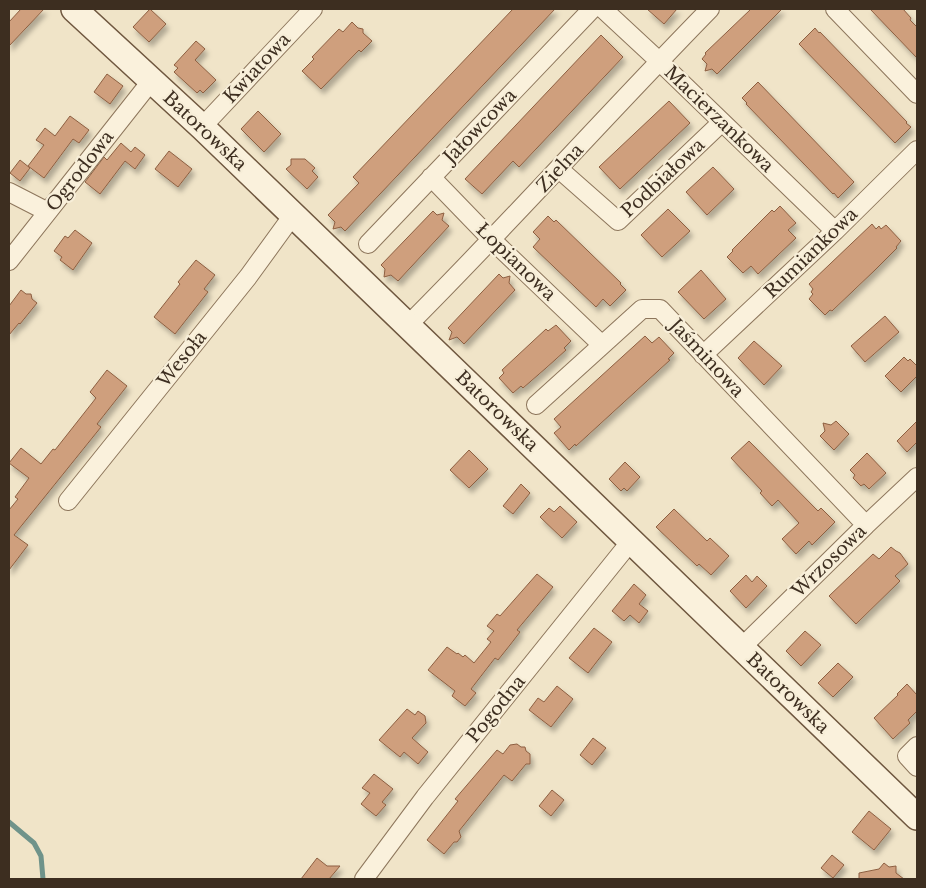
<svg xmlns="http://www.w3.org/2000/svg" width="926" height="888" font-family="'Libre Baskerville',serif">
  <defs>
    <filter id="shadow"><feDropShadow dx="3" dy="5" stdDeviation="2.5" flood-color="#0004"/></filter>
  </defs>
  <rect width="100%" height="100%" fill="#f0e4c8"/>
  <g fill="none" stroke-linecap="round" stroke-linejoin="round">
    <!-- stream -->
    <path stroke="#6f938a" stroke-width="5" d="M9,822L34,843L41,856L43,879"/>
  </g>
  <!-- building -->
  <path fill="#cf9f7d" stroke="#8d5f41" filter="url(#shadow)" d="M21,9H44L9,46V22Z
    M150,9L166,24L149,42L133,27Z
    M513,9H555L345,231L341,227L333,229L335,222L328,215L359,183L353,177Z
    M647,9H677L664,24Z
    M751,9H782L717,74L712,69L705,71L707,64L702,59L706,54L705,53Z
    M870,9H903L911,18L910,20L917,27V58Z
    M352,22L358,28L363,29V33L372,41L361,52L359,50L321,89L302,71L314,59L312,57L339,29L343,32Z
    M815,28L819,33L820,32L907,122L906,123L911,127L895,143L799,44Z
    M601,35L623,57L519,167L513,161L482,194L465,179Z
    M196,41L205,49L195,60L216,80L203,93L200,90L197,93L174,72L178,68L174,65Z
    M107,74L123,86L110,104L94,92Z
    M758,82L854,182L838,198L834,193L833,194L746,104L747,103L742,98Z
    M669,101L690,123L620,189L599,167Z
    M258,111L281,134L264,152L241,129Z
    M70,116L89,130L79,143L73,139L44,178L28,166L44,145L36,140L45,128L55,136Z
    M121,143L131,152L135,147L145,155L135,169L125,161L100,194L85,182L104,157L107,160Z
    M169,151L192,169L178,187L155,169Z
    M291,159H305L315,168L312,171L318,177L307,189L286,169L291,165Z
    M20,160L30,168L20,181L10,173Z
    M713,167L734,189L707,215L686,192Z
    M780,206L796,223L788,230L796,238L758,274L751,266L743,273L727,257L733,251L732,250L772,210L774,212Z
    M668,209L690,231L662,257L641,235Z
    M433,211L437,215L444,213L442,220L449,226L398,281L391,275L384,277L385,269L381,265Z
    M548,216L554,222L556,220L621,283L620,284L626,290L610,306L603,299L596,307L533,247L540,239L533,232Z
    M872,224L876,229L879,226L881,229L886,225L901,241L896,247L897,248L875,270L832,311L830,310L825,315L809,299L813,294L811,292L813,289L809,284Z
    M75,230L92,243L73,270L60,260L62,257L54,251L65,236L68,238Z
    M196,260L215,275L204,289L208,292L175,334L154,317L180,284L178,282Z
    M701,270L726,299L704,319L678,292Z
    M499,274L503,278L510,276L509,283L515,290L464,344L457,337L449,340L452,332L448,328Z
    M21,290L26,294H31L32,299L37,303L20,324L19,323L9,335V306Z
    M885,316L899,332L865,362L851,346Z
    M556,325L571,341L564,348L566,350L546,368L523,388L521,386L513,393L499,378L504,373L502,370L546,329L548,331Z
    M645,336L652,343L659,337L674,353L668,359L670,360L576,446L575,444L569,450L554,433L561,427L554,419Z
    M754,341L782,366L764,385L738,358Z
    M904,357L908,361L910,359L917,366V376L901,392L885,376Z
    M107,370L127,386L97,424L101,427L14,535L28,545L9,570V510L18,499L15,497L29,478L9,463L21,448L41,464L53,449L55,450L96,398L90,392Z
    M836,421L849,434L834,450L820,436L825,431L823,423L831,425Z
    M917,421V442L907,452L897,441Z
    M749,441L818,511L821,508L835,522L812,545L809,541L796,554L782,539L799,523L778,500L772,506L760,493L762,491L731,458Z
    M469,450L488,469L469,488L450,470Z
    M867,453L886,473L869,489L864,484L861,486L853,478L855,475L850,470Z
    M625,462L640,477L627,491L624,488L621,491L609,479Z
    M521,484L530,493L513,514L503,506Z
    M560,506L577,522L562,538L540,517L549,508L554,512Z
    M674,509L707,541L710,538L729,556L711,575L699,564L697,566L656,527Z
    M891,547L896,551L900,553L908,564L895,576L900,581L856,624L829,596L873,554L879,559Z
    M537,574L553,587L517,630L520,632L510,645L498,660L495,658L471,689L476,693L465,706L452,696L455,691L428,670L447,647L457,654L458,653L463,657L465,655L474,663L491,642L487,639L494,631L487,626L497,614L500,616Z
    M746,575L752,582L757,576L767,586L746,608L730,591Z
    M634,584L646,595L639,604L648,611L639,623L630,615L624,621L612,611Z
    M594,628L612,642L588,673L569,658Z
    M805,631L821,645L801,666L786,651Z
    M838,663L853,677L833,697L818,683Z
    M907,684L917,695V711L908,720L910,723L893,739L874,718L898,695L897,694Z
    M557,686L573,699L551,727L529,710L538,698L544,702Z
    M407,709L415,715L418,711L425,716L426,723L412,738L428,752L418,764L404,752L400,757L379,740Z
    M593,738L606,748L592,765L580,755Z
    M517,744L521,747H525L526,751L530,754V764H526L512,781L504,775L459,831L461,837L457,842H454L444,854L427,840L458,801L455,799L497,750L503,754L510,745Z
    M374,774L393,789L382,802L386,805L376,816L361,804L370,793L362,788Z
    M552,790L564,800L551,816L539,806Z
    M869,811L891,829L874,850L852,832Z
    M832,855L844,865L833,878L821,868Z
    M317,858L327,866H340L329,879H301Z
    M884,863L889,867L896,866V873L904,879H859V873L879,869Z"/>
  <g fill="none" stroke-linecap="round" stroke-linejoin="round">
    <!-- street casing -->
    <g stroke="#8d765c" stroke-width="20">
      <path id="street" d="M603,9L659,61L835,231
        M835,9L917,94
        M202,127L313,9
        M559,169L618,221L722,122
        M431,177L491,239L602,345
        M9,192L48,212
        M368,244L592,9
        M9,261L152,80
        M408,325C511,222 608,113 710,9
        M703,355L835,231L917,150
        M536,405L642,309H660L866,525
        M68,501L248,277L293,215
        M741,648L866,525L917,477
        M917,746L907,756L917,767
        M364,879L425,797L631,541"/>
    </g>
    <!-- secondary casing -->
    <g stroke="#6f573f" stroke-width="28">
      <path id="secondary" d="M74,9L202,127L917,817"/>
    </g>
    <!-- street -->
    <use href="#street" stroke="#faf1dc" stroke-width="18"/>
    <!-- secondary -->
    <use href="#secondary" stroke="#faf1dc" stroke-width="25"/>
  </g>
  <g text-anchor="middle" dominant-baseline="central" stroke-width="4.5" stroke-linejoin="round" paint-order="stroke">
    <!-- street labels -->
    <g font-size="18" fill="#3d2e20" stroke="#f7eed8">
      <text transform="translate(257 68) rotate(-47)">Kwiatowa</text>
      <text transform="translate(719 119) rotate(44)">Macierzankowa</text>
      <text transform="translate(480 126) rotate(-46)">Jałowcowa</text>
      <text transform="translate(205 131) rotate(43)">Batorowska</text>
      <text transform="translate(560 168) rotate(-47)">Zielna</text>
      <text transform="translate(80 171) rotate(-52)">Ogrodowa</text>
      <text transform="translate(663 178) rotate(-43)">Podbiałowa</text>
      <text transform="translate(811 253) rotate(-44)">Rumiankowa</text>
      <text transform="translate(516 262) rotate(44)">Łopianowa</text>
      <text transform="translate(707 358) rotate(47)">Jaśminowa</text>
      <text transform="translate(182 359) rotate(-51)">Wesoła</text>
      <text transform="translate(497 411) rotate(44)">Batorowska</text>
      <text transform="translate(829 561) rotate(-44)">Wrzosowa</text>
      <text transform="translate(788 693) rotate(44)">Batorowska</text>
      <text transform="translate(496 709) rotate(-51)">Pogodna</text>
    </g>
  </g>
  <!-- border -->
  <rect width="926" height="888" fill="none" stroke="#3d2e20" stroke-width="20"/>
</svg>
